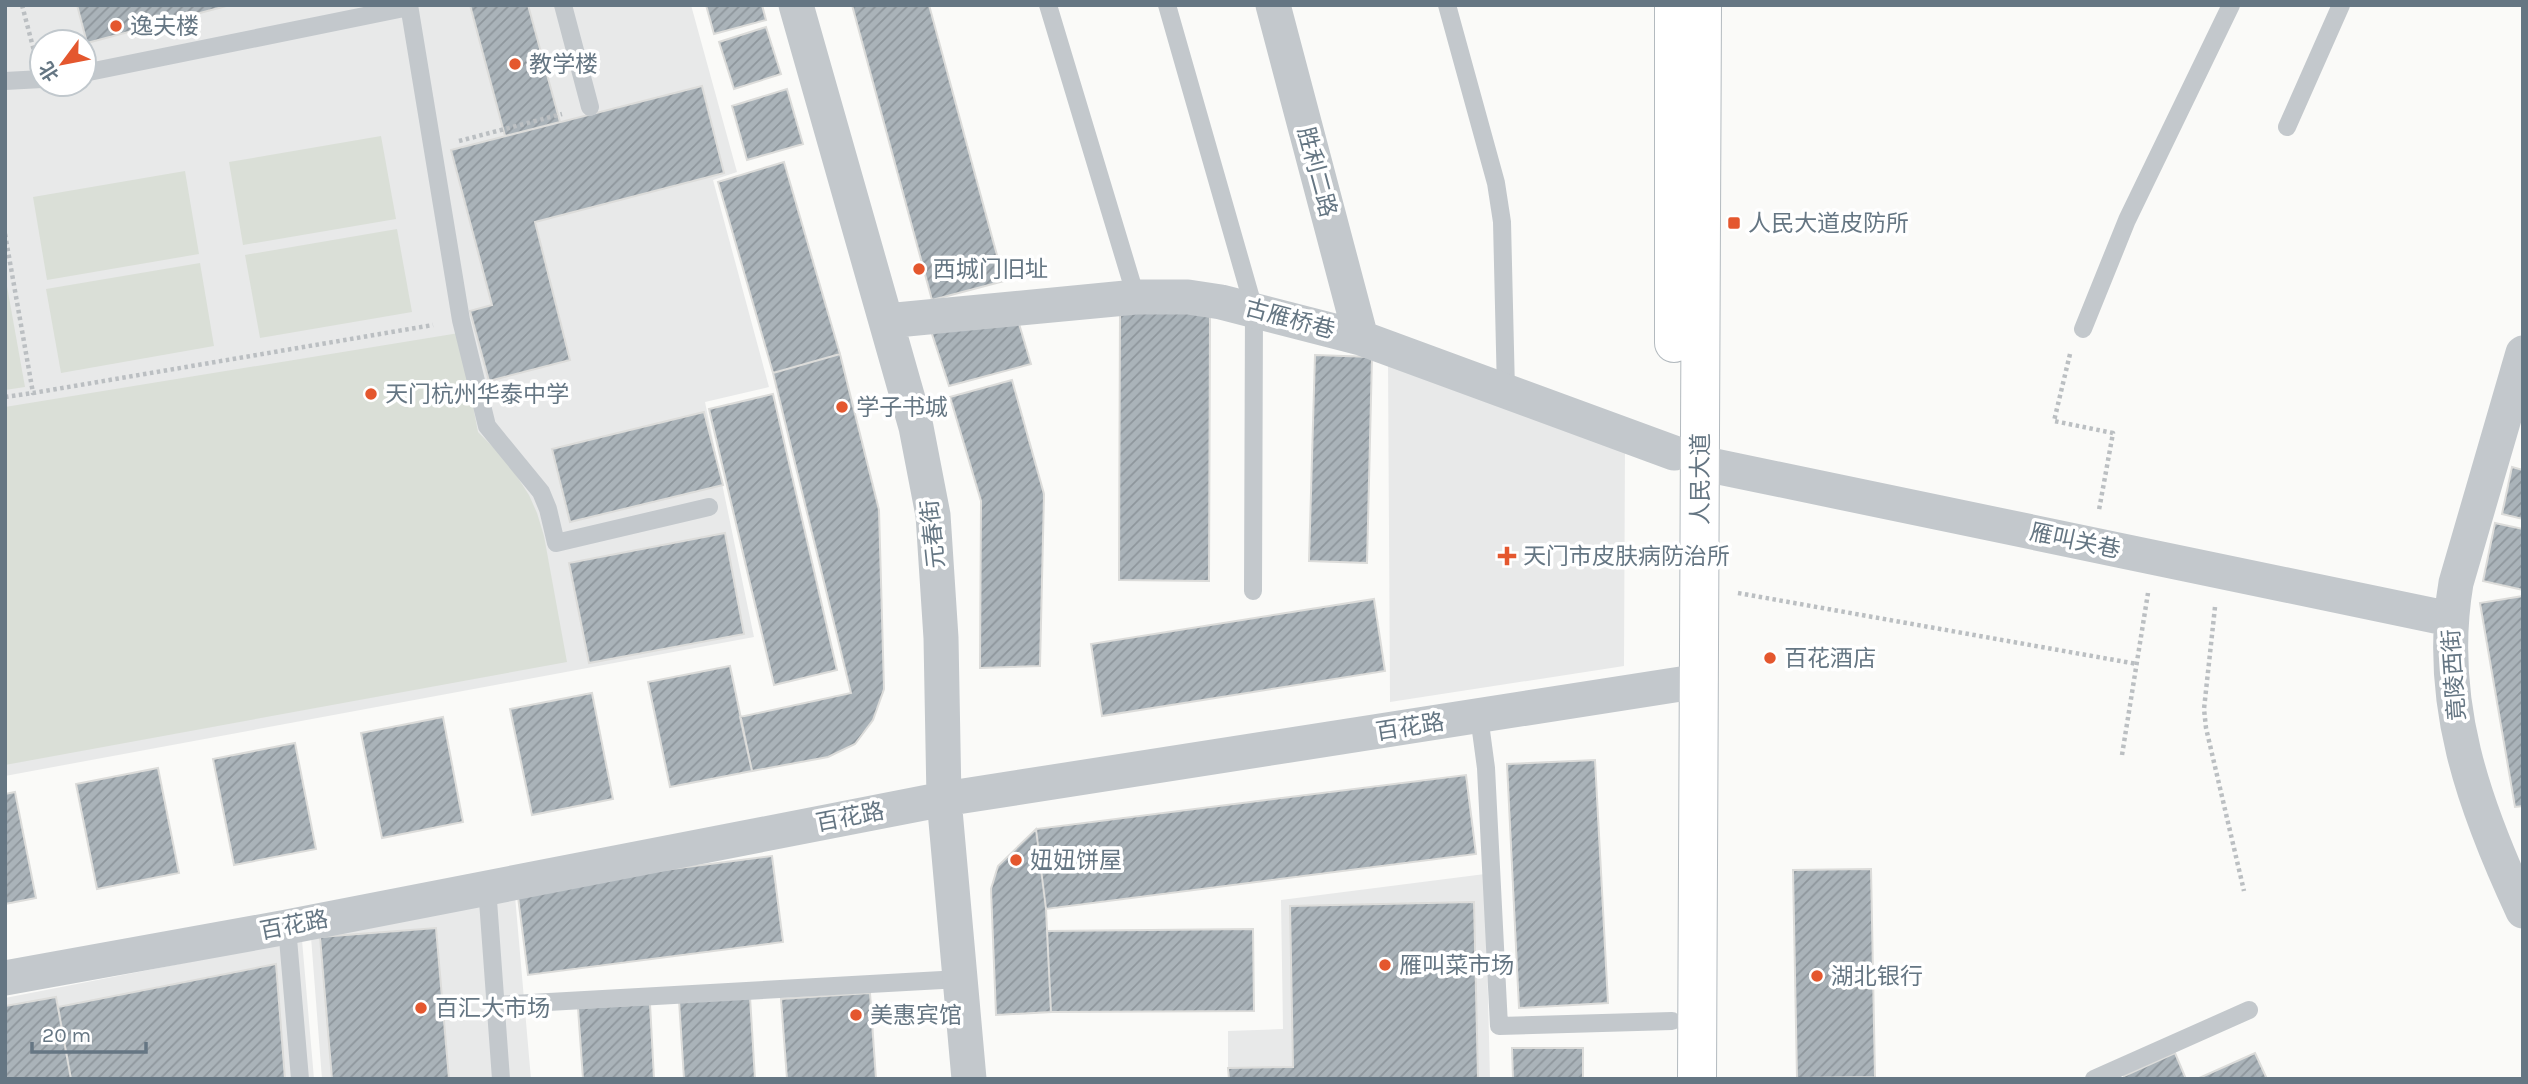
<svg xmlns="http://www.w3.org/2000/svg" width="2528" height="1084" font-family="Karla,'Noto Sans SC',sans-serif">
  <defs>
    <pattern id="building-hatch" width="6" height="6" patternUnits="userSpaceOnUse" patternTransform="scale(1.75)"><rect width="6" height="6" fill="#aab3b9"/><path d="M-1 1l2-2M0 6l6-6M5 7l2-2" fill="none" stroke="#8e969c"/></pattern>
  </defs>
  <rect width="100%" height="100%" fill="#fafaf8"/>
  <!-- built -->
  <path fill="#e8e9e9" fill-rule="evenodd" d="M5,5H691L737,172L713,180L769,387L705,402L754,637L5,776ZM42,42H84V84H42Z
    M1388,361L1625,446L1624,666L1390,702Z
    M1485,874L1490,1079H1228V1031L1283,1029L1281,900Z
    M515,896L531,1079H322L311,937Z
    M302,940L314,1079H5V998Z"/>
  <!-- pitch -->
  <path fill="#dadfd7" d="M381,136L396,219L243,245L229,162Z
    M185,171L199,254L47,280L33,197Z
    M397,229L412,312L260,338L245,255Z
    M200,263L214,346L61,373L46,289Z
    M5,275L25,387L5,390Z
    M459,333L478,432L507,461L529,495L537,513L544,536L567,662L5,765V407Z"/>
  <!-- building -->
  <path fill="url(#building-hatch)" stroke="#dcdcda" stroke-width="2" d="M77,5H230L87,43Z
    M470,5H528L560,122L505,136Z
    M706,5H762L766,20L714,34Z
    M852,5H929L1004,281L932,300Z
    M766,27L781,74L734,89L719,42Z
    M702,86L724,173L535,222L570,360L489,381L470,311L492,305L451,150Z
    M787,89L803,144L747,160L732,106Z
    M784,162L840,354L773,373L718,182Z
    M1120,311L1210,312L1209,581L1119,580Z
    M1017,317L1031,364L949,386L929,325Z
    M840,354L879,510L884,689L873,720L855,744L828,757L752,771L740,717L851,693L773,373Z
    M1315,355L1372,357L1367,563L1309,561Z
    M1012,380L1044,494L1040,666L980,668L981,501L950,397Z
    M773,394L837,670L774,685L709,409Z
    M704,412L723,485L570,522L552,449Z
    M2512,467L2523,470V519L2502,514Z
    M2495,523L2523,529V590L2483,581Z
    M725,533L744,634L589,663L569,563Z
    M2523,596V806L2515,807L2480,603Z
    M1374,599L1385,671L1102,716L1091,644Z
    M730,666L752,771L670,787L648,682Z
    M592,693L613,799L532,815L510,709Z
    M443,717L463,822L382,838L361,733Z
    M295,743L316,849L234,865L213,759Z
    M1595,760L1608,1003L1519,1008L1507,764Z
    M158,768L179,873L97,889L76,784Z
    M1466,775L1476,854L1046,909L1036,829Z
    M15,792L36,898L5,904V794Z
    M1036,829L1046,909L1051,1012L996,1015L991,889L998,866Z
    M772,856L783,942L528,975L517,889Z
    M1871,869L1875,1077L1797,1078L1793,870Z
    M1474,902L1478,1079H1229L1228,1068L1293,1067L1290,906Z
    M436,928L449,1079H332L320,937Z
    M1253,929L1254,1011L1051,1012L1047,931Z
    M276,964L285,1079H71L58,1007Z
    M870,993L876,1079H787L781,999Z
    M56,997L71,1079H5V1006Z
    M750,997L755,1079H684L679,1000Z
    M650,1004L654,1079H583L578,1008Z
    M1512,1048H1583V1079H1513Z
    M2175,1053L2186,1079H2125L2124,1076Z
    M2255,1053L2267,1079H2197Z"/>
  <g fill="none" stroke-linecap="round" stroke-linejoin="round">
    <!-- secondary casing -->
    <g stroke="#b3babf" stroke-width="40">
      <path id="secondary" d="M1674,5V343
        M1697,1079L1702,5"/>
    </g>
    <!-- path -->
    <path stroke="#bbbfc2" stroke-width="4.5" stroke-dasharray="3.5 3.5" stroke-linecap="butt" d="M22,5L34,51
      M459,141L562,114
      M5,234L33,393L433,325
      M2070,354L2054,421L2113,433L2099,510
      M5,397L33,393
      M1738,593L2137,664
      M2215,607L2204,709L2206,728L2244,891
      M2122,755L2148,593"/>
    <!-- service -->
    <path stroke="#c3c8cc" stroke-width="18" d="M409,5L461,320L487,426L541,492L548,509L556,543L709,507
      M563,5L590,107
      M1048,5L1136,297
      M1167,5L1254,309L1253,591
      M1447,5L1496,183L1502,222L1506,391
      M84,73L409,7
      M5,81L42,79
      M2287,127L2341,5
      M2083,329L2127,220L2231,5
      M1479,716L1486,768L1499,1026L1672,1021
      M487,887L501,1079
      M287,927L300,1079
      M495,1005L960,979
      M2094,1079L2249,1010"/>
    <!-- minor -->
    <path stroke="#c3c8cc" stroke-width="35" d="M796,5L916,427L933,515L941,638L944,799L969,1079
      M1273,5L1361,338
      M886,321L1136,297H1188L1221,302L1361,338L1674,453
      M2523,353L2456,583C2436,701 2474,806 2523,911
      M1700,463L2450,619
      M5,978L287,927L944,799L1700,681"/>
    <!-- secondary -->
    <use href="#secondary" stroke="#fff" stroke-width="38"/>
  </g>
  <!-- markers -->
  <g fill="#e4572e" stroke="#fff" stroke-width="2.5">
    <circle cx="116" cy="26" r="7"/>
    <circle cx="515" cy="64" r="7"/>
    <rect x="1727" y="216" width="14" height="14" rx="3.5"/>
    <circle cx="919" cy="269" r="7"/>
    <circle cx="371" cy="394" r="7"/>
    <circle cx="842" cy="407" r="7"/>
    <path d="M1503.5 545.5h7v7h7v7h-7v7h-7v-7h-7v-7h7z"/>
    <circle cx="1770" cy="658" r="7"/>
    <circle cx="1016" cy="860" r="7"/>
    <circle cx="1385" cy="965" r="7"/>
    <circle cx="1817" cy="976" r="7"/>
    <circle cx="421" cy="1008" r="7"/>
    <circle cx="856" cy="1015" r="7"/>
  </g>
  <g text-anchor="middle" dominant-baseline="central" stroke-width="7" stroke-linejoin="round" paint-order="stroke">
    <!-- poi labels -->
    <g font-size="23" fill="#657683" stroke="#fff" text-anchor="start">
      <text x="130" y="26">逸夫楼</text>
      <text x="529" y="64">教学楼</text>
      <text x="1748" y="223">人民大道皮防所</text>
      <text x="933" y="269">西城门旧址</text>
      <text x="385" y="394">天门杭州华泰中学</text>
      <text x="856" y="407">学子书城</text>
      <text x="1523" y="556">天门市皮肤病防治所</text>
      <text x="1784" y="658">百花酒店</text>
      <text x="1030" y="860">妞妞饼屋</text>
      <text x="1399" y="965">雁叫菜市场</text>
      <text x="1831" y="976">湖北银行</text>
      <text x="435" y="1008">百汇大市场</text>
      <text x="870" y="1015">美惠宾馆</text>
    </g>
    <!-- street labels -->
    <g font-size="23" fill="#657683" stroke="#fff">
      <text transform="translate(1317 172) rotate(75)">胜利二路</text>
      <text transform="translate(1290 319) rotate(15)">古雁桥巷</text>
      <text transform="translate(1700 479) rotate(-90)">人民大道</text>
      <text transform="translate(933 534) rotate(-96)">元春街</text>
      <text transform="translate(2075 541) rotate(12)">雁叫关巷</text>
      <text transform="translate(2454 675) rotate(-94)">竟陵西街</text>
      <text transform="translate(1410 727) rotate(-9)">百花路</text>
      <text transform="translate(850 817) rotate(-11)">百花路</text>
      <text transform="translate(294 925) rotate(-11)">百花路</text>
    </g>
  </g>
  <!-- border -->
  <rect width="2528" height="1084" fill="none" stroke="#657683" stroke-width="14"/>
  <!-- north arrow -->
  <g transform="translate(63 63) rotate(238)"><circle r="33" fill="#ffffff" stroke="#c1c8cd" stroke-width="2"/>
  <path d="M0-5L12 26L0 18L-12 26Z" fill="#e4572e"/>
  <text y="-10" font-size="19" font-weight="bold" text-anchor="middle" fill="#657683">北</text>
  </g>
  <!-- scale -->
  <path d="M32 1042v10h114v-10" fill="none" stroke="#657683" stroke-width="3.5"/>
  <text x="42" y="1042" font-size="21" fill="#657683" stroke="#ffffff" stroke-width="5" paint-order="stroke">20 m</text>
</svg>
